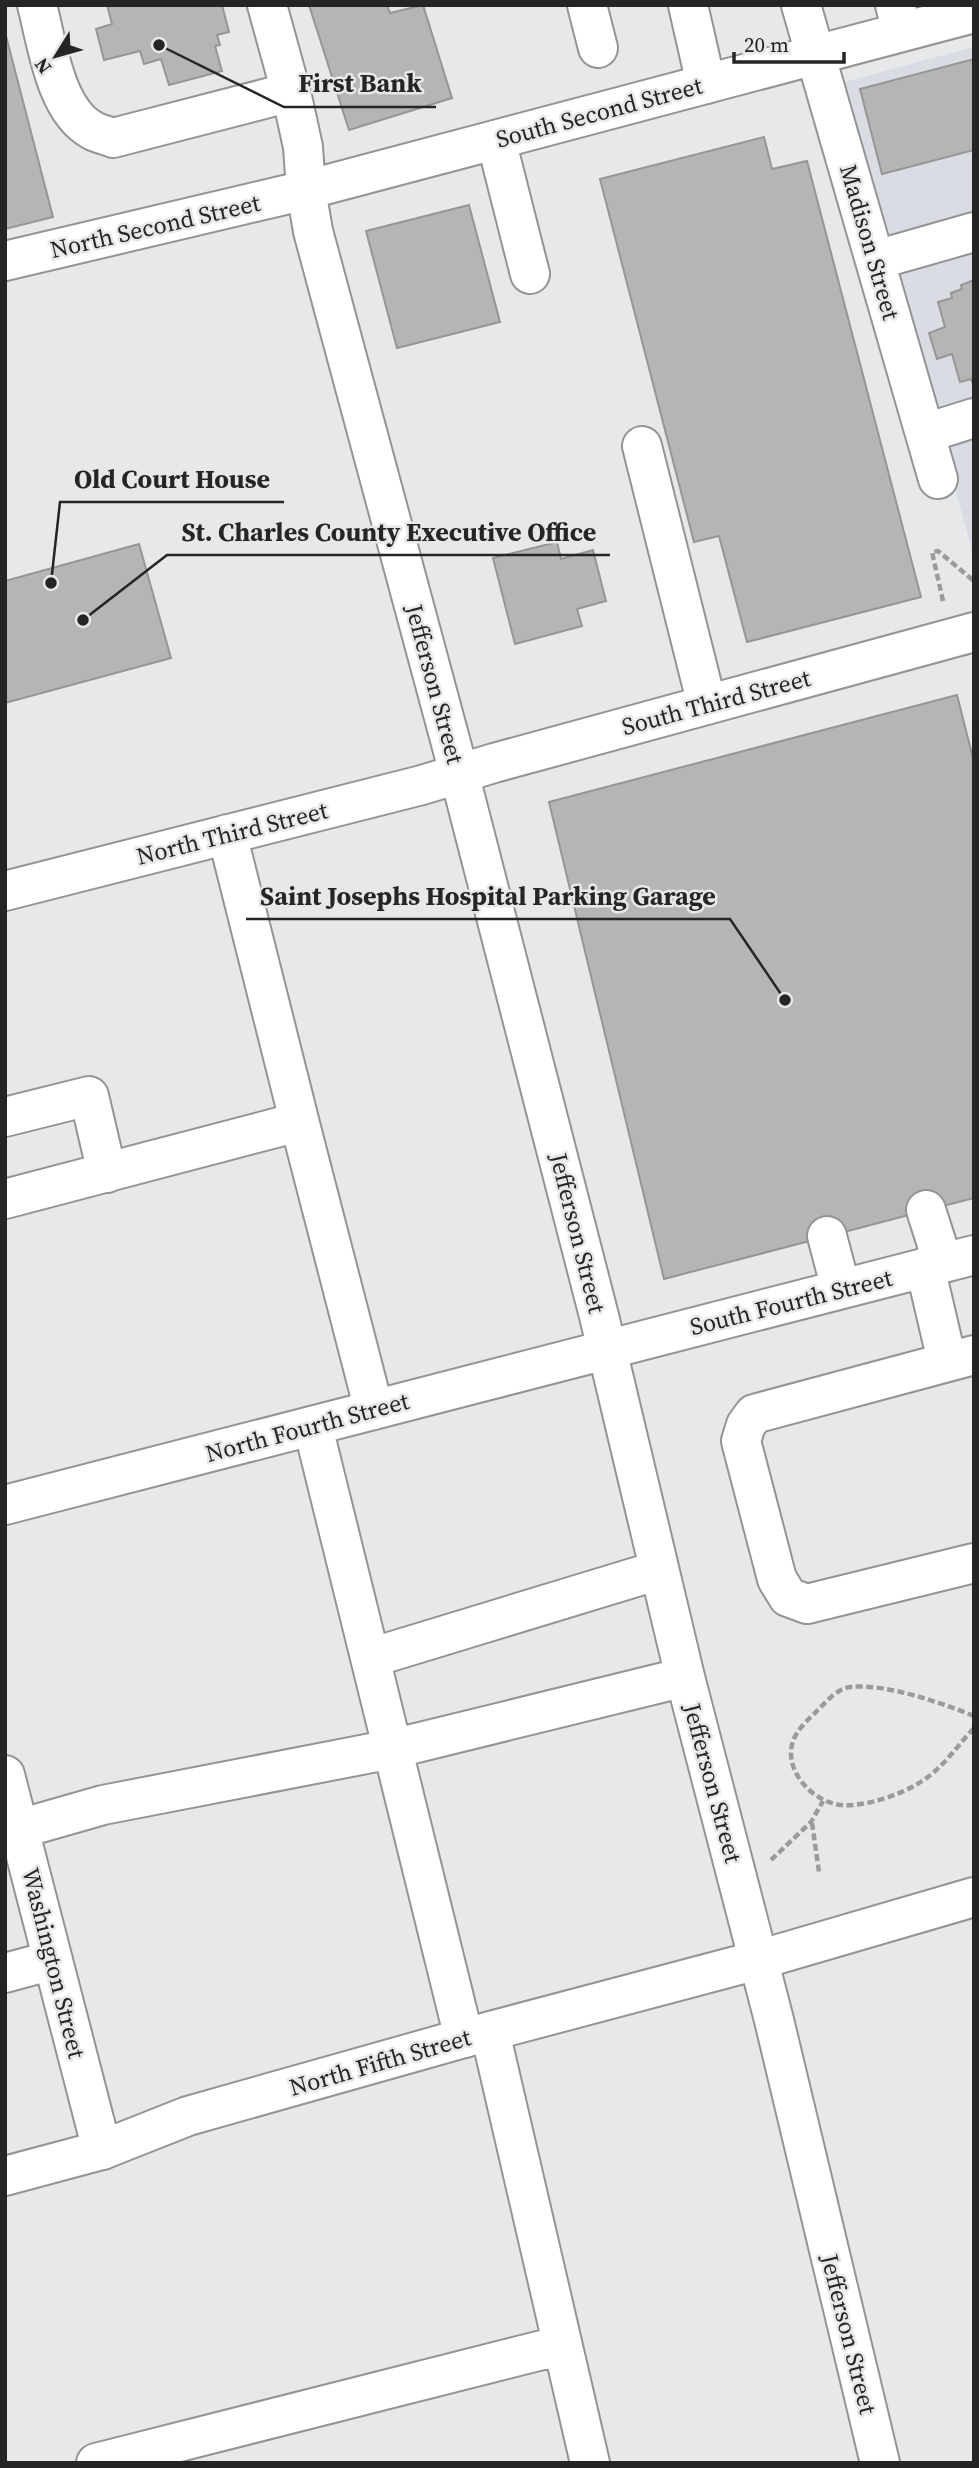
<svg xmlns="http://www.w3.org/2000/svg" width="979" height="2468" font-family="'Source Serif 4',serif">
  <rect width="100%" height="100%" fill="#e7e8e9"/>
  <!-- built -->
  <path fill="#dadce4" d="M974,47V558L844,82Z"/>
  <!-- building -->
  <path fill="#b6b5b5" stroke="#979696" stroke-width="2" d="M107,5H222L229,32L217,35L220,45L215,46L222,71L169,85L161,59L144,64L140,51L104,60L96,29L112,24Z
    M309,5H387L390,13L423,5L452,98L349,130Z
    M5,32L53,217L5,229Z
    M974,59V150L882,174L860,89Z
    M764,137L772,169L807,161L921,597L747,642L719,536L694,542L600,179Z
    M469,205L500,322L397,348L366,231Z
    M974,280V386L971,379L960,382L952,354L937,359L929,333L945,327L938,302L952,298L951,293L962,289L961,285Z
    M557,542L561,559L593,550L606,601L577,609L582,626L515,644L493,558Z
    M139,544L171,658L5,703V581Z
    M957,695L974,762V1198L664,1279L549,802Z"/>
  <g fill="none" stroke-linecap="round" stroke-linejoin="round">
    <!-- minor casing -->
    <g stroke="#939494" stroke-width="42">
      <path id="minor" d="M37,5C47,43 55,110 92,130C98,134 107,135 113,138L291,92
        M267,5L291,92L303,147L306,190L313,231L459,773L599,1316L685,1677L774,2020L880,2463
        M587,5L598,48
        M688,5L706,84
        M801,5L938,479
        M895,5L902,31
        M496,140L530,274
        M876,260L974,232
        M926,433L974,418
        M642,446L707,705
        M227,834L300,1124
        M5,891L422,785L494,763L974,632
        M5,1117L89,1096L107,1173
        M5,1199L283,1126L300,1124L374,1410
        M926,1210L943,1263
        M827,1236L841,1289
        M925,1267L947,1361
        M974,1355L754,1414L746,1425L741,1441L777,1579L788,1597L807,1604L974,1563
        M313,1427L464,2038
        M5,1505L974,1255
        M370,1658L659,1570
        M5,1775L102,2150
        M19,1829L103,1805L392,1749L685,1677
        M5,1973L53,1960
        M490,2032L590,2463
        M96,2463L562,2345"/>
    </g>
    <!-- major casing -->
    <g stroke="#939494" stroke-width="42">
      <path id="major" d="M5,261L306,190L974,13
        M5,2176L102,2150L188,2116L464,2038L758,1960L974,1897"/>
    </g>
    <!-- path -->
    <path stroke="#9a9b9b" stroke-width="4.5" stroke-dasharray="7 3.5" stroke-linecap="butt" d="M943,601L932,552L938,551L974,581
      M974,1716C942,1703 885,1683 850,1687C836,1689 826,1702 816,1712C808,1719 797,1730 793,1741C783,1770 812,1802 841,1805C865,1807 901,1795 922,1781C943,1768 957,1746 974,1728
      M812,1823L819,1872
      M771,1860L811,1822L823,1801"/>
    <!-- minor -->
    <use href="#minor" stroke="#fff" stroke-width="38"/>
    <!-- major -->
    <use href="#major" stroke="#fff" stroke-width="38"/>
  </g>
  <g text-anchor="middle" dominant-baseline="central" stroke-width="5" stroke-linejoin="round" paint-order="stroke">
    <!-- street labels -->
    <g font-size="24" fill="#252525" stroke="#e7e8e9">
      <text transform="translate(599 112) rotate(-15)">South Second Street</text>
      <text transform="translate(155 226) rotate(-13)">North Second Street</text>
      <text transform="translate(870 242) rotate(74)">Madison Street</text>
      <text transform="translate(435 684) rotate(75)">Jefferson Street</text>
      <text transform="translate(716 702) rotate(-15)">South Third Street</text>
      <text transform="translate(232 833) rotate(-14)">North Third Street</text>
      <text transform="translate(578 1233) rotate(76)">Jefferson Street</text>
      <text transform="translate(791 1302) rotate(-14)">South Fourth Street</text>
      <text transform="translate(307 1427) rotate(-15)">North Fourth Street</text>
      <text transform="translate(713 1783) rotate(75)">Jefferson Street</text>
      <text transform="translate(54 1963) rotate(76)">Washington Street</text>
      <text transform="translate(380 2062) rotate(-16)">North Fifth Street</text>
      <text transform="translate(849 2334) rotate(76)">Jefferson Street</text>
    </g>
  </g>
  <!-- callouts -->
  <path fill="none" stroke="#252525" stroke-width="2.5" d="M159 45L284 107H436M51 583L60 502H284M83 620L167 555H610M785 1000L730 919H246"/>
  <g fill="#252525" stroke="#e7e8e9" stroke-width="2.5">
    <circle cx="159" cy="45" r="7"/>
    <circle cx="51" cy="583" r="7"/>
    <circle cx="83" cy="620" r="7"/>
    <circle cx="785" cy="1000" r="7"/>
  </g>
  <g font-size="26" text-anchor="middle" font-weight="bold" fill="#252525" stroke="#e7e8e9" stroke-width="5" stroke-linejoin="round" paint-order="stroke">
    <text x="360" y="92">First Bank</text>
    <text x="172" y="488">Old Court House</text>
    <text x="389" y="541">St. Charles County Executive Office</text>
    <text x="488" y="905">Saint Josephs Hospital Parking Garage</text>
  </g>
  <!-- border -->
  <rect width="979" height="2468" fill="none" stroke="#252525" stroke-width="14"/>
  <!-- north arrow -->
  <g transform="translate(56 56) rotate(233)" stroke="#e7e8e9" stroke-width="5" paint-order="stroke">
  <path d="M0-5L12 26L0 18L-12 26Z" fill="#252525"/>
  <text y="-10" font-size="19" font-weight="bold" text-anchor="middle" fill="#252525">N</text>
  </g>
  <!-- scale -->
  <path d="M734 52v10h110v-10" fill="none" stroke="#252525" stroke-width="3.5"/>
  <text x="744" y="52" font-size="21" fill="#252525" stroke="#e7e8e9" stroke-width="5" paint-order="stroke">20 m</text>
</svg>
